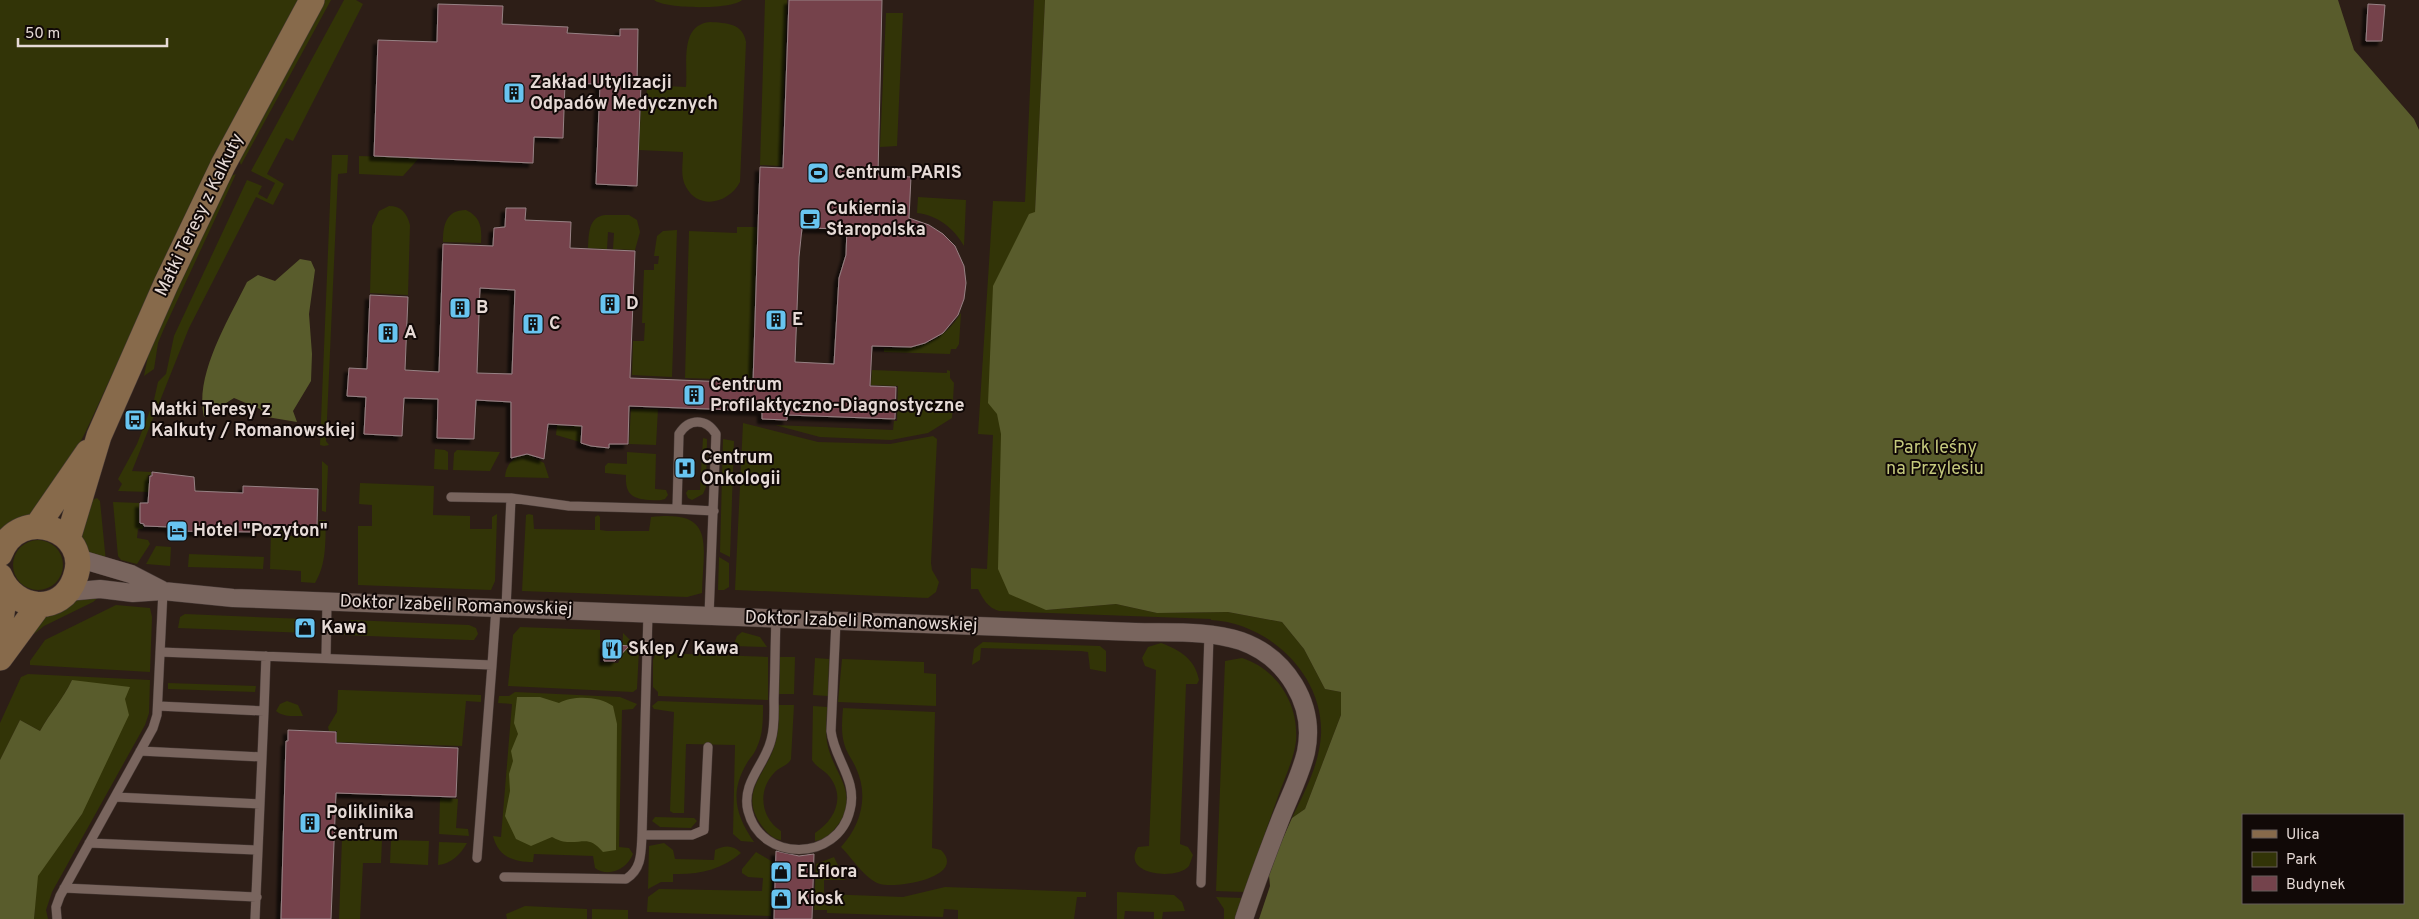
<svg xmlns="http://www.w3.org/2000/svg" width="2419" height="919" font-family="Overpass,sans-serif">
  <defs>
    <filter id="shadow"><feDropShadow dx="-4.5" dy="4.5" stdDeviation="1" flood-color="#0009"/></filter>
  </defs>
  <rect width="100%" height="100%" fill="#2d1e17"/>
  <!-- green -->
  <path fill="#323407" d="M0,0H300L185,217L86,431L51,498L45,507L0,535Z
    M324,0H331L241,165L238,157Z
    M344,0H356L363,4L293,141L286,138L267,174L284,184L273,205L256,197L189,328L132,471L151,472V475H148L150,492L118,491L122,484L118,479L137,444L154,400L158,382L166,374L174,336L247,180L262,186L258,194L267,199L275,183L251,171Z
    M654,0H742C731,10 665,9 654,0Z
    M765,0H787L781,166L760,165Z
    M1034,0H1045L1035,212L1046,610L1116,604L1157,613L1228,612L1282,622L1304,649L1325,689L1341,692V715L1305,809L1292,818C1305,791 1319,765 1321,735C1324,675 1269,623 1211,620V619L999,611C988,608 983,599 978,589H971V568L987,569L993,435L978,434L993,201L1025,202Z
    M886,13H903L897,146L880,147Z
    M710,22C726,23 743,23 746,42L740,182C729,203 699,211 686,187C680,176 683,164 683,152L639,150L641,105H646L647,85L686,87C688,64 679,25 710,22Z
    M332,155H348L347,173L338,174L326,441L329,445L324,446L320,445Z
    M359,156L419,158L403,176L359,174Z
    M236,174L163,331L158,343L154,369L144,376L150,346L228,177Z
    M918,197L966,200L964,246C954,228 937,215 917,213Z
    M389,206C401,206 407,213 410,225L408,295L370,293L372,226L379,211Z
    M466,210C481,217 482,228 481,243L443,242C443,225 446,210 466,210Z
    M605,215H629L637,220L640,232L635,250L613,249L614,233L608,232L607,249L588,248C589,234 588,217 605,215Z
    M737,227H757L752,380L685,378L689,231L737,233Z
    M677,230L672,377L632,375L633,341H644L645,323H642L644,270H654V264H658L659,256H654L657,236L663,231Z
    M961,313L959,344L956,349H951L950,354L884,352V348C917,351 943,342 961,313Z
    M872,370L947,373V370L950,371V378L954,383L952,418L928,433L891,440L820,437L775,425L893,430L894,421H897L898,386L871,385Z
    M631,409H658L656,445L629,444Z
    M743,423L818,442L890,444L933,436L937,439L931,563L932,570L939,582L936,592L928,598L735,590Z
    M577,424L580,425V442L556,435L557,425L570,427Z
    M703,438L707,439L706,487L703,494L692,500L688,498L686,493L688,490H700Z
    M723,439L734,441L730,557L720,552Z
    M435,449L445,450L448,452V470L434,469Z
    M457,450L500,452L490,471L453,470L454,453Z
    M627,452L656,454L655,489L666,490L668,495L665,499C660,501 655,500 649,500C631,499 625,493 626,475L605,473V466L608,463L627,464Z
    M529,455L544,463L549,478L505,477C506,463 515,455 529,455Z
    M322,461L328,466L326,512L322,511Z
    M360,483L434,486L433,515L470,516V529H492V517L497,514L495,581L491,590L358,585V526H372V505L359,504Z
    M97,498L100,501L106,562L91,555L80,542L89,501Z
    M113,502L139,503V524L143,525V529H138L137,538L148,540L150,544L137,564L121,560L118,556Z
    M529,514L533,515L534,529L595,530V517L598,515L600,517V530L607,531H649L651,517C717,509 703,545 702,593L687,597L522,591L526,515Z
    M319,520H326C325,542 327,563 315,583L301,582V571L270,569L271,529L290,530V536H301L302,530L312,532L317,529Z
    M13 565a25 25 0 1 1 50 0a25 25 0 1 1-50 0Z
    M156,546L171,547L170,566L146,564Z
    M189,554L264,557L263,569L188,567Z
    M719,557L729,563V587L724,590H718Z
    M99,597L93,602L44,626L34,634L27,630L32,622L71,600Z
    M116,605L150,608L152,617L150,672L30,665V661L45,640Z
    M185,614L305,619L309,625V633L178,628L180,617Z
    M351,620L469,625L476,628L478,634L474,640H469L344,635L345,625Z
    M520,627L600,630V662L618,663L622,655L623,633L639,649L637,689L633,692L508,686L513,635Z
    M742,632L760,637L767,647L733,646L737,636Z
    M983,642L1100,646L1106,651V672L1090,669L1088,652L1081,651L981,648L980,660L972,665L974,649Z
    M1161,643C1180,650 1195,659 1199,680L1197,684H1186L1180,844L1188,847L1193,855L1189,866C1177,881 1120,875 1138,847L1149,846L1156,670L1145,666L1142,658L1148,647Z
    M660,653L768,657V700L658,696V692L653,687V660L655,655Z
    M780,657H795L794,694H779Z
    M815,658L829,659L828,696L813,695Z
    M1242,658C1277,669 1299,704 1296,741C1294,758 1286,775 1280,791C1268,825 1256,858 1244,892L1216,891L1225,661Z
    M842,659L924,662V673L936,674V706L838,702Z
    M28,674L150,680L149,713L145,725L52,892L46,910L48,919H34L37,876L82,814L72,680C63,699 50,713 40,731L20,720L0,760V723L21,677Z
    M168,683L256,686L255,692L168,689Z
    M338,690H343L481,695V702L466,701L462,746L337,742V731H329L328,727L337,712Z
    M515,692L620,697L637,704L633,709L622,710L619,847L629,848L633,854C627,869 609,878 595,868L593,856L534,854L533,862C514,862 498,857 493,836L501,837L512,704L498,703L499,696H509Z
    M287,701L298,705L303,716C293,716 283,717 276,711L280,704Z
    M658,701L763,705C763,719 763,735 757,747C755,753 750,758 747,763C729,793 736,816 754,842L741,841L733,834L735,745L686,744L684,813H673L670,811L674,712L654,709L652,706Z
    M779,705H794L791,759C788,766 779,767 774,773C757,791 761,818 781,831V840C773,839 767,833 762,826C737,792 767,774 775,744C779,731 779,718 779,705Z
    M813,706L827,707C827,719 825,731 827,742C832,773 862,794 837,826C832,833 825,840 815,841V833C835,820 846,797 829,776C824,770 816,767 812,760Z
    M843,708L935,712L932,848L941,850C968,877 896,889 880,884C865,879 852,858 841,847C861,825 869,796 856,768C852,759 846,752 844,743C841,732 842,720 843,708Z
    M440,798L458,799L456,828L468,829L469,836L439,834Z
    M655,817L694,818L697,821L691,828L660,827L652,821Z
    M342,839L382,840L381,863H363L360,919H339Z
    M391,840L429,841L428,865L390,863Z
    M439,842L467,843C461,854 451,864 438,865Z
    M664,843L673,850L675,859L714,860L715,850C725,845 733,845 741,853C721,870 698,875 673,874V882H661L648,889L649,846Z
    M756,852L773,862L771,916L647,912L648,897L659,889L762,891L763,878L748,877L742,873V869Z
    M834,857L845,880H824V894L903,897L945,887L1086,892V897H1077L1074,919H958V910L944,909L943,917L827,913V910H814L816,864Z
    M1117,892L1174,895L1182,902L1185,911L1163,912L1162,919H1154V912L1125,911L1124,919H1117Z
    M1216,897L1242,898L1235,919H1224V909Z
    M525,906L587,909V919H507L506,914Z
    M592,909L628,910V919H592Z"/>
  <!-- forest -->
  <path fill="#595c2c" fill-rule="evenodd" d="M1045,0H2338L2354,50L2414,119L2419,130V919H1259L1270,886L1269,875L1280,845L1292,818L1305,809L1341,715V692L1325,689L1304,649L1282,622L1228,612L1157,613L1116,604L1046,610L1009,594L998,569L1001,434L997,414L988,403L993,286L1029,214L1035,212ZM2243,815H2403V903H2243Z
    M300,259L311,261L315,270L309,314L312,354L311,381L293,411L297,422L267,417L260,409L234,398L204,417C194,375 229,319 247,282L258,275L275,281Z
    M72,680L130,687L125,699L129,715L82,814L38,876L34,919H0V760L20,720L40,731C50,713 63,699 72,680Z
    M517,697H540L559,703C573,695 600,696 613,706L617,724L616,850L603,852C589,836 585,843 567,842C562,842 556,839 552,837L531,846L516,839L505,816L510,791L509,774L513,761L511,751L518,734L514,723Z"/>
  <!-- building -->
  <path fill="#74434c" stroke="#978184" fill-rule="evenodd" filter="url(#shadow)" d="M789,0H882L878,175L911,177L909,218L929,225L943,234L955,246L964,266L966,283L964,299L958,315L943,333L925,343L911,347L872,346L870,386L896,387L895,419L787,415V420L762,419V411L629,406L628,444H609V448L591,446L581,443L582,426L548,424L544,459L527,454L511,458V402L476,400L474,439L437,438L438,399L404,398L402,436L364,434L366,397L347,396L349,368L367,369L370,295L408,297L405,370L439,372L443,244L493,246L494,228L505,227L506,208H526L525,220L571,222L570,248L635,251L630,378L753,383L760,167L783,168ZM802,228L847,229L846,255L839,278L834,364L795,362L799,257ZM480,288L515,290L512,374L477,373Z
    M438,4L503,6L502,24L568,27L567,33L620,36V29H638L637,85H641L637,186L596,184L600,84L565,83L563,138L534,137L533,163L374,156L378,40L437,42Z
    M2368,4L2385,5L2382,41H2366Z
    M152,472L194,477L195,491L243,493V486L318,489L317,527L256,525V532L171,531V527L144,526V524L140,523V503H148L150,476H152Z
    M604,644L629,646L615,661H604Z
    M288,730L336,732V743L458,748L456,797L336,793L331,919H281L286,741H288Z
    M776,851L799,856L814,854L812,919H774Z"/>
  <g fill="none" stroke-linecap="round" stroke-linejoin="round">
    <!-- lane casing -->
    <g stroke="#473a36" stroke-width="10">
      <path id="lane" d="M451,497L511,498L569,506L677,509L679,434C689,418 706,418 716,434L709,616
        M677,509L714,511
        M506,608L511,498
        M776,619C775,645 775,672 774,699C774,712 775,727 771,740C765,765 741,783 748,811C761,863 838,862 850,810C858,780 834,759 831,731L836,621
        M160,652L492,665L496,608
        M326,658L327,601
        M158,706L264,711L255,919
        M264,711L266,656
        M140,751L262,757
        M115,797L260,804
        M642,835H692L704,830L708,747
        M89,843L258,850
        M477,858L492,665
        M504,877L626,879C642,869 641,853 642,835L648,613
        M1201,883L1209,635
        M64,888L257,897
        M57,919L56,907L60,896L153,728L157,715L163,591"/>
    </g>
    <!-- street casing -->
    <g stroke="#473a36" stroke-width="19">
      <path id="street" d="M77,558L131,574L162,590
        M67,592L100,589L133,593L163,591L233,598L1135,632C1169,633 1208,630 1241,641C1286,657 1316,704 1306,752C1300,777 1288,799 1279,823C1267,854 1255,886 1244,919"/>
    </g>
    <!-- secondary casing -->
    <g stroke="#473a36" stroke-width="26">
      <path id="secondary" d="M37,526L88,452
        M68,539L99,436L166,284L223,165L312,0
        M0,554C19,503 93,530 75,578C62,616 14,611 0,576
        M0,625L6,589
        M0,658L39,605"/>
    </g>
    <!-- lane -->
    <use href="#lane" stroke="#79655e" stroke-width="9"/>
    <!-- street -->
    <use href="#street" stroke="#79655e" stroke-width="18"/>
    <!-- secondary -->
    <use href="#secondary" stroke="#876a4b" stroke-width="25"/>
  </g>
  <!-- icons -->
  <defs>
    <g id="building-square" transform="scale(1.125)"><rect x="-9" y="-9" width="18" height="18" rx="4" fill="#68c4f0" stroke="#110907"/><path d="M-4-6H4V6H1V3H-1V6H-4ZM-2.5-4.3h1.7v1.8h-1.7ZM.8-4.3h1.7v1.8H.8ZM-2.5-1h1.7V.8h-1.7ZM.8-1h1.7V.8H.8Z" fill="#111"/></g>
    <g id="stadium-square" transform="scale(1.125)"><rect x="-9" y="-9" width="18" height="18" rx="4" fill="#68c4f0" stroke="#110907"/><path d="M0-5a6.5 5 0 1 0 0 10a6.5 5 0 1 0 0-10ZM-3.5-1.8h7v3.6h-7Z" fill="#111"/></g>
    <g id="cafe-square" transform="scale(1.125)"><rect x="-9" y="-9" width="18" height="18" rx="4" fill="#68c4f0" stroke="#110907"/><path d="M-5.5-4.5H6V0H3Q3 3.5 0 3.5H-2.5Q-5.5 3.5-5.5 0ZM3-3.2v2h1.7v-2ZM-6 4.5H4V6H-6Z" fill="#111"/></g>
    <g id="bus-square" transform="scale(1.125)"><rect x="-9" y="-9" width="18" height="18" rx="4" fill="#68c4f0" stroke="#110907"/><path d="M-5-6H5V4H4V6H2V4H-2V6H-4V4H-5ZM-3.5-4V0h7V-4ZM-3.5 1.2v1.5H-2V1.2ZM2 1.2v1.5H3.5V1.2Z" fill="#111"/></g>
    <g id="hospital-square" transform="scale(1.125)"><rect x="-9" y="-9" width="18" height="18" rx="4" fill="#68c4f0" stroke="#110907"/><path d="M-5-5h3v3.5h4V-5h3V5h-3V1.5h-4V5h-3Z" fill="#111"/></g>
    <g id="hotel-square" transform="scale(1.125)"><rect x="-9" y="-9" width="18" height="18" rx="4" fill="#68c4f0" stroke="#110907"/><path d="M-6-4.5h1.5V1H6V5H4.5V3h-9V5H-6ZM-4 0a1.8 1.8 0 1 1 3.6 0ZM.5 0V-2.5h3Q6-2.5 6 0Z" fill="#111"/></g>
    <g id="shop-square" transform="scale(1.125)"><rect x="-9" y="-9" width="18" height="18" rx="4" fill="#68c4f0" stroke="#110907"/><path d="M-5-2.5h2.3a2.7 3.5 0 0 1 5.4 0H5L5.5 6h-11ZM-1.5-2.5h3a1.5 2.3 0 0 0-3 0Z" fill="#111"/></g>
    <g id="restaurant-square" transform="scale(1.125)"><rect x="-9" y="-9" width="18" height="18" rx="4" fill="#68c4f0" stroke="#110907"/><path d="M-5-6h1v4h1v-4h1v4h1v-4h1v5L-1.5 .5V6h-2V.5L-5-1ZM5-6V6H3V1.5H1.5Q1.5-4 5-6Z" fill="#111"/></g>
  </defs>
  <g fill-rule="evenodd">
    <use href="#building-square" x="514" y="93"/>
    <use href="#stadium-square" x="818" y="173"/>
    <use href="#cafe-square" x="810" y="219"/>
    <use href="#building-square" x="610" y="304"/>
    <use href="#building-square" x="460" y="308"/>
    <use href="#building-square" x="776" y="320"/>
    <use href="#building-square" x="533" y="324"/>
    <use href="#building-square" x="388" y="333"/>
    <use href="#building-square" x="694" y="395"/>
    <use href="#bus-square" x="135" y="420"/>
    <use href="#hospital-square" x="685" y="468"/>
    <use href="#hotel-square" x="177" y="531"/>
    <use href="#shop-square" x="305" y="628"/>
    <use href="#restaurant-square" x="612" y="649"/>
    <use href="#building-square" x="310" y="823"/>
    <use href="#shop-square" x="781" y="872"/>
    <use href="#shop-square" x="781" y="899"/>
  </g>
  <g text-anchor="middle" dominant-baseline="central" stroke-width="4" stroke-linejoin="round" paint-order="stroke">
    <!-- poi labels -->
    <g font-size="18" font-weight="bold" fill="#e6dad6" stroke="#110907" text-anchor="start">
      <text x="530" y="83">Zakład Utylizacji<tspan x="530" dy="21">Odpadów Medycznych</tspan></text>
      <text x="834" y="173">Centrum PARIS</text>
      <text x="826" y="209">Cukiernia<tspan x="826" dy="21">Staropolska</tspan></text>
      <text x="626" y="304">D</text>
      <text x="476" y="308">B</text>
      <text x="792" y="320">E</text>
      <text x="549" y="324">C</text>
      <text x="404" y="333">A</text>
      <text x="710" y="385">Centrum<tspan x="710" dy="21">Profilaktyczno-Diagnostyczne</tspan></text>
      <text x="151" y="410">Matki Teresy z<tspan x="151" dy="21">Kalkuty / Romanowskiej</tspan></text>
      <text x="701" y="458">Centrum<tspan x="701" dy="21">Onkologii</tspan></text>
      <text x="193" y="531">Hotel "Pozyton"</text>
      <text x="321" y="628">Kawa</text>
      <text x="628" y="649">Sklep / Kawa</text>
      <text x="326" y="813">Poliklinika<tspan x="326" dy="21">Centrum</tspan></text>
      <text x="797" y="872">ELflora</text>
      <text x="797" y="899">Kiosk</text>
    </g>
    <!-- street labels -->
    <g font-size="18" fill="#e6dad6" stroke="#110907">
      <text transform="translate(200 215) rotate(-64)">Matki Teresy z Kalkuty</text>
      <text transform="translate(456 606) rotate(2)">Doktor Izabeli Romanowskiej</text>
      <text transform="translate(861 622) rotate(2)">Doktor Izabeli Romanowskiej</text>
    </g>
    <!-- park labels -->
    <g font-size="18" fill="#c5c97d" stroke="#110907">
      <text x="1935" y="448">Park leśny<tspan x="1935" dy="21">na Przylesiu</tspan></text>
    </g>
  </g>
  <!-- legend -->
  <rect x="2242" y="814" width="162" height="90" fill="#110907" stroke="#665d5a"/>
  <rect x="2252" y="830" width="25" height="8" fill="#876a4b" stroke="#665d5a"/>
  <text x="2286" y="839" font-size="15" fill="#e6dad6">Ulica</text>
  <rect x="2252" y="852" width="25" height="15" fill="#323407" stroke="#665d5a"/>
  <text x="2286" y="864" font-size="15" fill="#e6dad6">Park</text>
  <rect x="2252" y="876" width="25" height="15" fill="#74434c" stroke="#665d5a"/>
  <text x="2286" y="889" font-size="15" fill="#e6dad6">Budynek</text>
  <!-- scale -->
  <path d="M18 38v8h149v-8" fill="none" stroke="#e6dad6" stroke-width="2.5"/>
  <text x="25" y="38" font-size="15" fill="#e6dad6" stroke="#110907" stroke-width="4" paint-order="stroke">50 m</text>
</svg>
